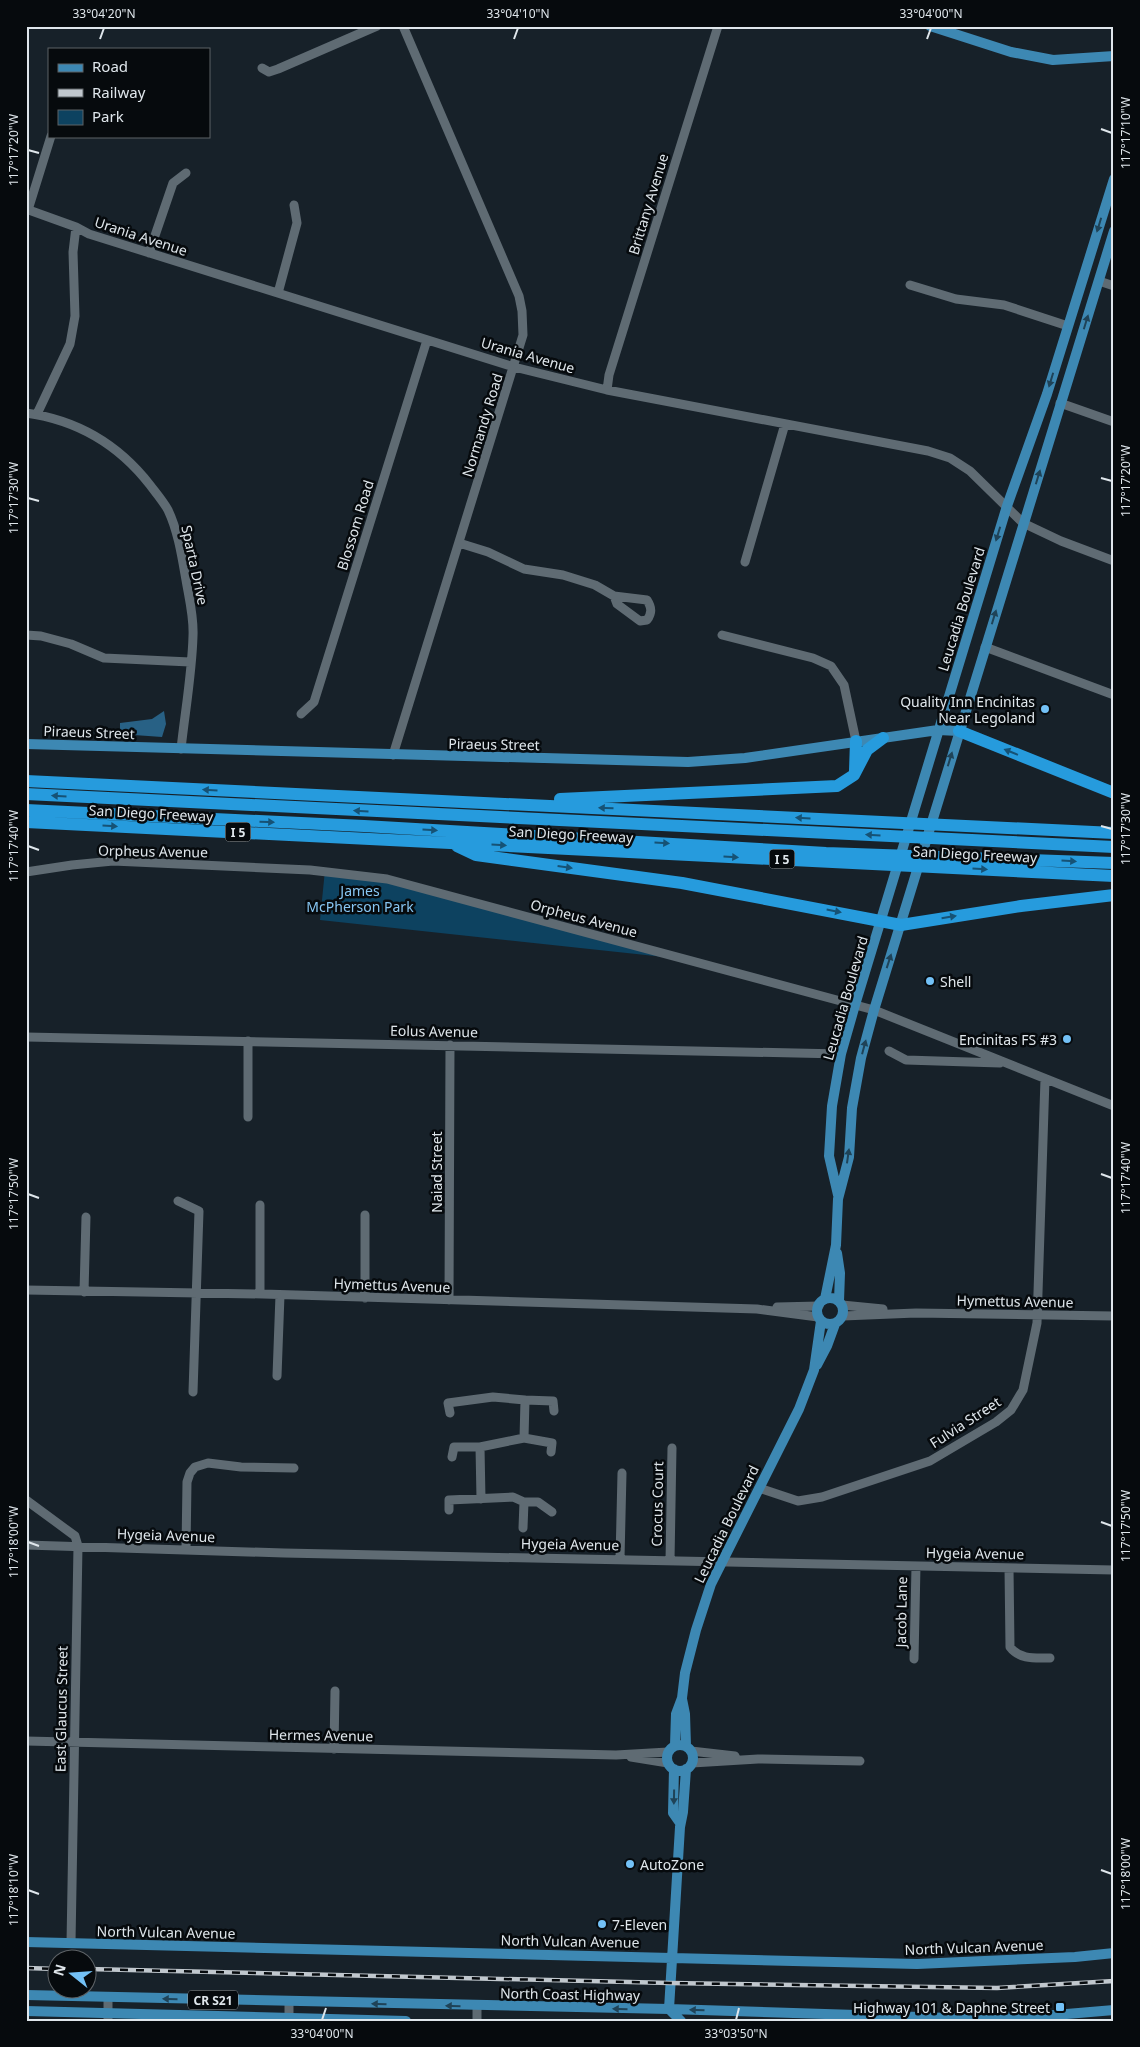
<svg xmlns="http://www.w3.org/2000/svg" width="1140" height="2047" font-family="'Noto Sans',sans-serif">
  <rect width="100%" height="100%" fill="#172129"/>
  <!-- green -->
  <path fill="#0d4260" d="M325,870H339L692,960L320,920Z"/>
  <!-- water -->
  <path fill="#286185" d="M164,711L166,724L162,737L120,734V723L152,719Z"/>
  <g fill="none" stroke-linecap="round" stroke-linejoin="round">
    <!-- minor -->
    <path stroke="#5f6b73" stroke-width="9" d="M262,68L269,72L278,69L377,26
      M26,209L76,227L89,234L514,367L607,390L928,451L950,458L970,471L1023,523L1061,541L1114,561
      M28,210L51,136
      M149,253L173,183L186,173
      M1099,281L1114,286
      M910,285L956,299L1004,305L1068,326
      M278,293L297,223L294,205
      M607,390L609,375L718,26
      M1060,403L1114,422
      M26,413C77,420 119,445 150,485C156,493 163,501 168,510C178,531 182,557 186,580C189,598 194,617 193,636C192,673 185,712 181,749
      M37,414L70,344L75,316L73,252L76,227
      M459,543L488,552L524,569L563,575L595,585L614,596L647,600C652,608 652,613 647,620L640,621L617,604L614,596
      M745,562L785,424
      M26,635L41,636L71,644L104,658L190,662
      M722,635L813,658L831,666L844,685L856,741
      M985,647L1114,695
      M301,714L314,702L427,340
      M393,755L523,335L522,311L519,296L403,26
      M26,872L72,865L113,861L310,870L387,879L874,1010L1114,1106
      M26,1037L841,1054
      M889,1051L906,1060L1000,1063
      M248,1117V1041
      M178,1201L199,1211L193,1392
      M26,1290L263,1294L757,1309L818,1317
      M84,1292L86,1217
      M260,1294V1205
      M365,1298V1215
      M449,1300L450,1045
      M842,1305L883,1309
      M777,1307L819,1306
      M843,1316L916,1313L1114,1316
      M277,1376L280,1295
      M450,1413L448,1403L493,1397L525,1400
      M524,1438L552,1443L551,1452
      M452,1457L454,1447H480
      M759,1488L798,1501L822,1497L930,1461L996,1422L1011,1410L1023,1390L1037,1323L1045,1079
      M481,1499L480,1447L524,1438L525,1400L553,1401L554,1411
      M26,1500L75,1536L78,1546L71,1943
      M449,1510V1500L513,1497L524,1502
      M523,1528L524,1502H538L552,1512
      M26,1545L284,1553L1114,1570
      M186,1549L187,1482L190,1473L195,1467L208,1463L241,1467L294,1468
      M620,1559L622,1473
      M670,1561L672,1448
      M1009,1568L1010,1647C1020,1660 1035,1658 1050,1658
      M914,1659L916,1566
      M26,1741L616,1755L668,1752
      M334,1749L335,1691
      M691,1751L735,1756
      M631,1757L668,1763
      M692,1763L758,1759L860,1761
      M289,2002V2021
      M477,2006V2021
      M108,2021V1998"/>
    <!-- major -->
    <path stroke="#3d88b3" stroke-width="10" d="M930,26L1011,52L1053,60L1114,56
      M26,744L688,762L745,758L938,730L959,731
      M838,1195L829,1156L832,1106L841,1054L855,1005L1007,506L1047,394L1114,179
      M837,1253L840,1273L839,1301
      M817 1311a13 13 0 1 1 26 0a13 13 0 1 1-26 0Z
      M825,1299L836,1245L838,1199L849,1157L852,1108L861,1058L874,1010L1114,231
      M817,1365L827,1346L835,1324
      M682,1699L685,1714L686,1746
      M675,1745L676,1714L682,1698L685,1673L696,1630L711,1584L799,1409L814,1370L821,1321
      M667 1758a13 13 0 1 1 26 0a13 13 0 1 1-26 0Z
      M674,1769L673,1813L680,1823
      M26,1942L917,1964L1075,1957L1114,1953
      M26,1995L669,2009L951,2018L1043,2016L1114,2010
      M669,2009L680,1827L683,1812L686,1769
      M669,2009L681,2021
      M26,2011L406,2021"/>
    <!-- highway -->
    <path stroke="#269bdd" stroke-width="12" d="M959,731L1114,793
      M855,771L856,741
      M26,781L1114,833
      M26,794L1114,847
      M560,799L837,786L854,775L867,750L883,738
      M26,810L364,826L826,853L1114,863
      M26,822L1114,876
      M457,846L476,855L682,883L901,925L1021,906L1114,895"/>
    <!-- rail casing -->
    <g stroke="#c0c7cd" stroke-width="4.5">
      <path id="rail" d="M26,1968L58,1969
        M88,1969L670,1983L997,1988L1114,1981"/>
    </g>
    <!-- rail -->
    <use href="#rail" stroke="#060a0d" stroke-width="2.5" stroke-dasharray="8" stroke-linecap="butt"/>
  </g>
  <!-- one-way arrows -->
  <defs><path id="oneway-solid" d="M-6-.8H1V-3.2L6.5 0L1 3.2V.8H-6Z" transform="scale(1.25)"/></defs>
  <g fill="#1f4358">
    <use href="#oneway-solid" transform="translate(1099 225) rotate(107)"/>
    <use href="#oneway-solid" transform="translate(1086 322) rotate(-73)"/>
    <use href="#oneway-solid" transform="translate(1051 380) rotate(107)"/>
    <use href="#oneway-solid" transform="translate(1038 477) rotate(-73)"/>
    <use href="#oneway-solid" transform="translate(998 534) rotate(107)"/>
    <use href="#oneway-solid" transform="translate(994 617) rotate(-73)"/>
    <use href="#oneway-solid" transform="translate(950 759) rotate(-73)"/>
    <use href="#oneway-solid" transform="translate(889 961) rotate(-72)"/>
    <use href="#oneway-solid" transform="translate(864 1047) rotate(-75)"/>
    <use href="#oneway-solid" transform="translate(848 1156) rotate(-82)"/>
    <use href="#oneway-solid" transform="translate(674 1797) rotate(91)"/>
    <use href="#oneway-solid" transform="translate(170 1999) rotate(-179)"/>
    <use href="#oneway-solid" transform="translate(379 2004) rotate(-179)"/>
    <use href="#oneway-solid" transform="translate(453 2006) rotate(-179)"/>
    <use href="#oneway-solid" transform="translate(620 2009) rotate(-179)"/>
    <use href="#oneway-solid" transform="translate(697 2010) rotate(-178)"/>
  </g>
  <g fill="#165275">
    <use href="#oneway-solid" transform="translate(1011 752) rotate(-158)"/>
    <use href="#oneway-solid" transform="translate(210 790) rotate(-177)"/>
    <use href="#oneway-solid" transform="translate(59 796) rotate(-177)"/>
    <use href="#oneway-solid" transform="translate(606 808) rotate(-178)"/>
    <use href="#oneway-solid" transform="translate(361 811) rotate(-177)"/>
    <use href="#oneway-solid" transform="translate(803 818) rotate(-177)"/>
    <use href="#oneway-solid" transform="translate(267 822) rotate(2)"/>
    <use href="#oneway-solid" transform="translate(110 826) rotate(3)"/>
    <use href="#oneway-solid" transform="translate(430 830) rotate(3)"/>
    <use href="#oneway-solid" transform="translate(873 835) rotate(-177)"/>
    <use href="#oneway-solid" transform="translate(662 843) rotate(3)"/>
    <use href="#oneway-solid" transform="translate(499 845) rotate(3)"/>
    <use href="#oneway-solid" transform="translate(731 857) rotate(3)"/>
    <use href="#oneway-solid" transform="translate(1069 861) rotate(3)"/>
    <use href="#oneway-solid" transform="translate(565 867) rotate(8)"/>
    <use href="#oneway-solid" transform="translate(980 869) rotate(3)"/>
    <use href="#oneway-solid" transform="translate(834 911) rotate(11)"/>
    <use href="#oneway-solid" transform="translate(949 917) rotate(-9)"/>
  </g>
  <!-- ticks -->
  <path fill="none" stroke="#dfe6eb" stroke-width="2" d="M100,39L104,28M514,39L518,28M927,39L931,28M1101,129L1112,133M28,150L39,153M1101,478L1112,481M28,498L39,501M1101,826L1112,829M28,846L39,850M1101,1174L1112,1178M28,1194L39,1198M1101,1522L1112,1526M28,1542L39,1546M1101,1870L1112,1874M28,1890L39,1894M322,2020L326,2008M736,2020L739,2008"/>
  <!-- markers -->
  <g fill="#73c1f6" stroke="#060a0d" stroke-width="2">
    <circle cx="1045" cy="709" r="5"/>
    <circle cx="930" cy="981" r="5"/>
    <circle cx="1067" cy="1039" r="5"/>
    <circle cx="630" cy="1864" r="5"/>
    <circle cx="602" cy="1924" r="5"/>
    <rect x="1055" y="2002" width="10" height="10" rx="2.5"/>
  </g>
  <g text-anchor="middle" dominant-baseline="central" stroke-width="5" stroke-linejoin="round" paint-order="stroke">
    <!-- shield labels -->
    <g fill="#060a0d" stroke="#9ea4a8" stroke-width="1">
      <rect x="225.5" y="822.5" width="25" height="19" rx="4"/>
      <rect x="769.5" y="849.5" width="25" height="19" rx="4"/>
      <rect x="188" y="1990.5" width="50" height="19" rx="4"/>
    </g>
    <g font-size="12" font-weight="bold" fill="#dfe6eb">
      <text x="238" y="832">I 5</text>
      <text x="782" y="859">I 5</text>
      <text x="213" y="2000">CR S21</text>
    </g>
    <!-- street labels -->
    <g font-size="14" fill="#dfe6eb" stroke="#060a0d">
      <text transform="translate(648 204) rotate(-73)">Brittany Avenue</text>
      <text transform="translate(141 236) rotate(18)">Urania Avenue</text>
      <text transform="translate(528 355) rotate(16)">Urania Avenue</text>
      <text transform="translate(482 425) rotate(-73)">Normandy Road</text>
      <text transform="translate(355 525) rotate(-73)">Blossom Road</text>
      <text transform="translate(195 565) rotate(78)">Sparta Drive</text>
      <text transform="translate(961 609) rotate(-73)">Leucadia Boulevard</text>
      <text transform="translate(89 732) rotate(2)">Piraeus Street</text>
      <text transform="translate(494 744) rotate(1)">Piraeus Street</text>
      <text transform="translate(151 813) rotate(3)">San Diego Freeway</text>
      <text transform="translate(571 834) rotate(3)">San Diego Freeway</text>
      <text transform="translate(153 851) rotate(1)">Orpheus Avenue</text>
      <text transform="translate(975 854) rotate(3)">San Diego Freeway</text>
      <text transform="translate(584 918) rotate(15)">Orpheus Avenue</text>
      <text transform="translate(845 998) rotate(-74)">Leucadia Boulevard</text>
      <text transform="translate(434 1031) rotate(1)">Eolus Avenue</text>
      <text transform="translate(436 1172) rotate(-90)">Naiad Street</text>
      <text transform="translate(392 1285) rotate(2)">Hymettus Avenue</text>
      <text transform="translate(1015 1301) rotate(1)">Hymettus Avenue</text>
      <text transform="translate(965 1422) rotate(-33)">Fulvia Street</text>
      <text transform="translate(657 1504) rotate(-89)">Crocus Court</text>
      <text transform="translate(726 1524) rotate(-64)">Leucadia Boulevard</text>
      <text transform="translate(166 1535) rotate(2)">Hygeia Avenue</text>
      <text transform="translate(570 1544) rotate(1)">Hygeia Avenue</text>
      <text transform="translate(975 1553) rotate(1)">Hygeia Avenue</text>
      <text transform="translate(901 1612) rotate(-89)">Jacob Lane</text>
      <text transform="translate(61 1709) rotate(-89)">East Glaucus Street</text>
      <text transform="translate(321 1735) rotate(1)">Hermes Avenue</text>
      <text transform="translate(166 1932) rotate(1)">North Vulcan Avenue</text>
      <text transform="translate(570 1941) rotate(1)">North Vulcan Avenue</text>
      <text transform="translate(974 1947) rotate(-2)">North Vulcan Avenue</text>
      <text transform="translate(570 1994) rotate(1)">North Coast Highway</text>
    </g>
    <!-- poi labels -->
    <g font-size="14" fill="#dfe6eb" stroke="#060a0d" text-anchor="end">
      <text x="1035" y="701">Quality Inn Encinitas<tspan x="1035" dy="16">Near Legoland</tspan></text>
      <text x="940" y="981" text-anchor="start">Shell</text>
      <text x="1057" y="1039">Encinitas FS #3</text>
      <text x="640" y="1864" text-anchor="start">AutoZone</text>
      <text x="612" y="1924" text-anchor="start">7-Eleven</text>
      <text x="1050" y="2007">Highway 101 &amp; Daphne Street</text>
    </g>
    <!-- park labels -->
    <g font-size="14" fill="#88c7f4" stroke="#060a0d">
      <text x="360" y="890">James<tspan x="360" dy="16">McPherson Park</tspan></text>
    </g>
  </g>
  <!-- border -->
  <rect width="1140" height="2047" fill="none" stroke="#060a0d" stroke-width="55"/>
  <!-- legend -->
  <rect x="48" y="48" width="162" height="90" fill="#060a0d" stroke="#5d6266"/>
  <rect x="58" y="64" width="25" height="8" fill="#3d88b3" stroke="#5d6266"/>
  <text x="92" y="72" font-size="15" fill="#dfe6eb">Road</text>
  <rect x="58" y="89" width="25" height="8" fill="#c0c7cd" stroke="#5d6266"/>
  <text x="92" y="98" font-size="15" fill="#dfe6eb">Railway</text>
  <rect x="58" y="110" width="25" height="15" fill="#0d4260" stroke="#5d6266"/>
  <text x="92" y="122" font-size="15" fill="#dfe6eb">Park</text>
  <!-- north arrow -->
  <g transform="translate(72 1974) rotate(287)"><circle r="24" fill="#060a0d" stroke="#5d6266"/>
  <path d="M0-4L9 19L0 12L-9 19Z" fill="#73c1f6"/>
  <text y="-8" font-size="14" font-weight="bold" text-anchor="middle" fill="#dfe6eb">N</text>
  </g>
  <rect x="28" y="28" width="1084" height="1992" fill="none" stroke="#dfe6eb" stroke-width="2"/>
  <g font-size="12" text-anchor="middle" fill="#dfe6eb">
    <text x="104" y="18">33°04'20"N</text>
    <text x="518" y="18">33°04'10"N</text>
    <text x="931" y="18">33°04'00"N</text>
    <text transform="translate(1126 133) rotate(-90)" y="4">117°17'10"W</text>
    <text transform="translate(14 150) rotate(-90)" y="4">117°17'20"W</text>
    <text transform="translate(1126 481) rotate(-90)" y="4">117°17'20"W</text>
    <text transform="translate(14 498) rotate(-90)" y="4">117°17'30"W</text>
    <text transform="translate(1126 829) rotate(-90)" y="4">117°17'30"W</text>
    <text transform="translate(14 846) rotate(-90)" y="4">117°17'40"W</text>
    <text transform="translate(1126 1178) rotate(-90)" y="4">117°17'40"W</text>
    <text transform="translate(14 1194) rotate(-90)" y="4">117°17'50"W</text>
    <text transform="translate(1126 1526) rotate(-90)" y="4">117°17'50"W</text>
    <text transform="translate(14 1542) rotate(-90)" y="4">117°18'00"W</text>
    <text transform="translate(1126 1874) rotate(-90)" y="4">117°18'00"W</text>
    <text transform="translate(14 1890) rotate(-90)" y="4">117°18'10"W</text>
    <text x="322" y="2038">33°04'00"N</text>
    <text x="736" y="2038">33°03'50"N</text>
  </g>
</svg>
